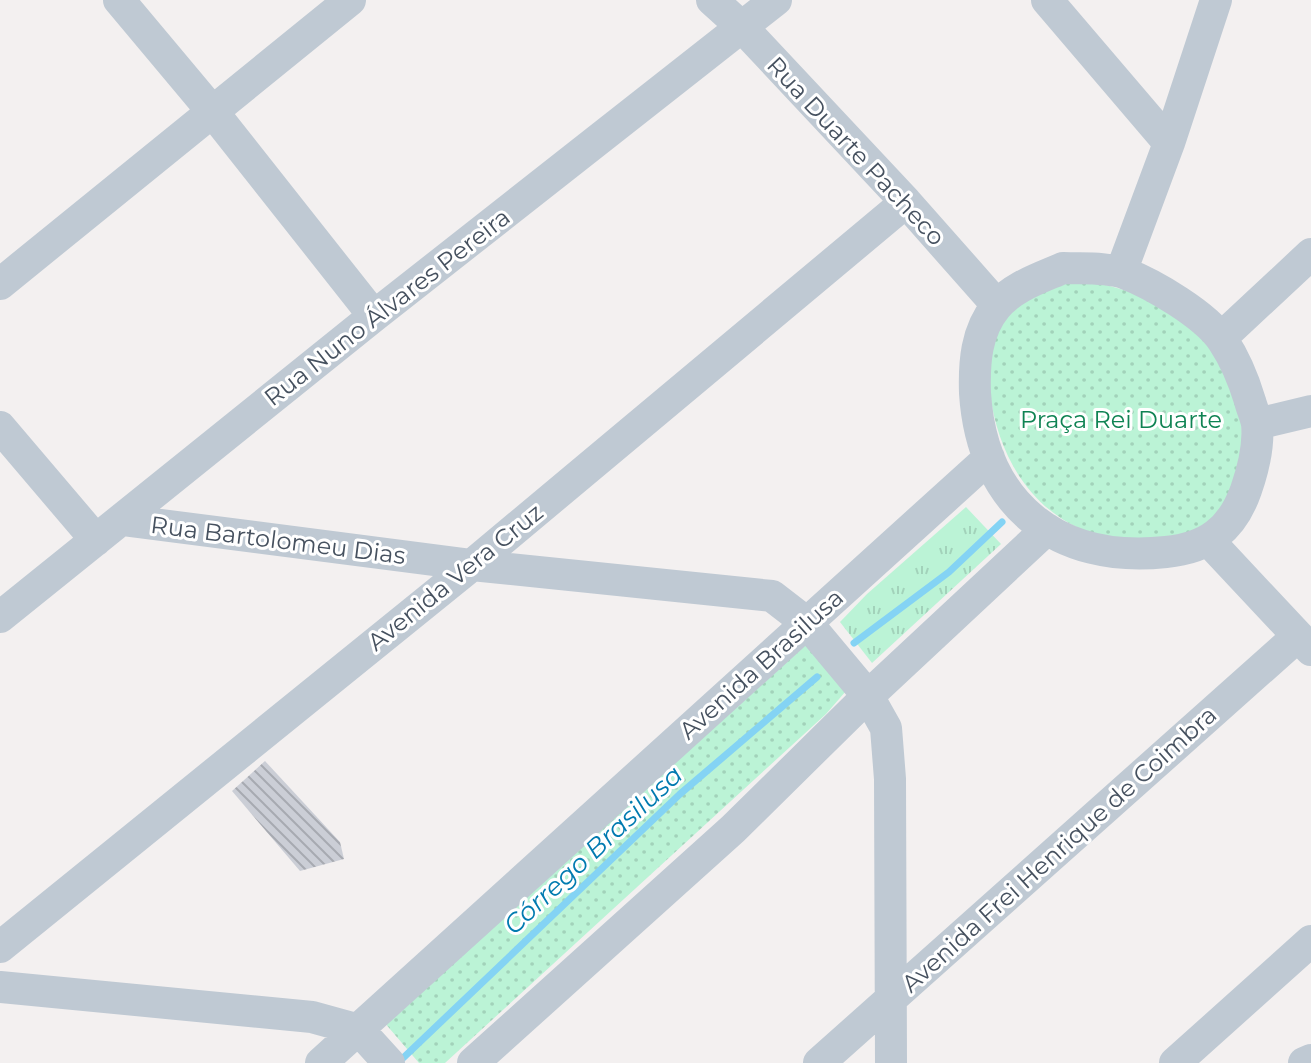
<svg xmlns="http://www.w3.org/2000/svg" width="1311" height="1063" font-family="Montserrat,sans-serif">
  <defs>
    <pattern id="grass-tufts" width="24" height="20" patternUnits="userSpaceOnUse" patternTransform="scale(2)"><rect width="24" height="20" fill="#bbf3d6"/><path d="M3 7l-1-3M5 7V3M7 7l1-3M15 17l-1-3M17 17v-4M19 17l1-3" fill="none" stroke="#a2d2ba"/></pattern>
    <pattern id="park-dots" width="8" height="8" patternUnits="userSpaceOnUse" patternTransform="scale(2)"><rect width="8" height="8" fill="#bbf3d6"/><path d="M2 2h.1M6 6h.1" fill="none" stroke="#a2d2ba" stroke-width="1.8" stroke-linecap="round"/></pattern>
    <pattern id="building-back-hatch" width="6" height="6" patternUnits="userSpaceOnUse" patternTransform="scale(2)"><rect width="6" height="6" fill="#cbced6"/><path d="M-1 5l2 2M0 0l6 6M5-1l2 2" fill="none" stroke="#a7aab1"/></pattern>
  </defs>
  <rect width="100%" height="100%" fill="#f3f0f0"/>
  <!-- grass -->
  <path fill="url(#grass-tufts)" d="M966,507L1001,544L872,663L840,622L867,594Z"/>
  <!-- park -->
  <path fill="url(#park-dots)" d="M1072,280C1121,283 1172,305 1208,340C1213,345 1217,354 1220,361C1237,392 1246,417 1240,454C1238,465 1238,479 1233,489C1214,524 1195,537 1157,541C1147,542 1136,545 1127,544C1117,543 1106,538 1097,535C1033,515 999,459 990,394C988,373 991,334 1003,317C1018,295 1049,289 1072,280Z
    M807,644L846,691L826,714L445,1063H419L384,1022Z"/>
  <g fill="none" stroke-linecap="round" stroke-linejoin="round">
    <!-- stream -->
    <path stroke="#84d3f4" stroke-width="7" d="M854,643L949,572L1002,522
      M402,1059L680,794L817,677"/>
  </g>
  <!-- building -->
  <path fill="url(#building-back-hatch)" d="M265,761L340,842L344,859L300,871L232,791Z"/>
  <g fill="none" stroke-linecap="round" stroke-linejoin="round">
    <!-- minor -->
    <path stroke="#bfc9d3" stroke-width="32" d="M119,0L212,111L374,316
      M712,0L743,28L906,202L997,305
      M1047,0L1169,143
      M1063,268C1083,269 1105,267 1124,273C1153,284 1206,315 1223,341C1235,359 1244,381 1250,401C1252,409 1256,417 1257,424C1259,445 1253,470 1246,490C1232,530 1207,548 1166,552C1057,564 982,504 975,393C974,363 976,331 996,307C1012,287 1040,278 1063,268Z
      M1121,272L1169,143L1216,0
      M0,284L350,0
      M1221,338L1311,254
      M1257,424L1311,411
      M0,427L96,540
      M122,520L472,565L772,596L807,623L868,696L886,728L890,779L891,1063
      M1209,541L1311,650
      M0,617L374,316L776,0
      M0,947L472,565L906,202
      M0,987L312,1017L359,1030L389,1063
      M321,1063L989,458
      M473,1063L733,829L868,696L1047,529
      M819,1063L1298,636
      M1175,1063L1311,941
      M1304,1063L1311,1060"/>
  </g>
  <g text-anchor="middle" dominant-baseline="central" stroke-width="6" stroke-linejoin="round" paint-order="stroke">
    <!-- street labels -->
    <g font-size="24" fill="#46515f" stroke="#fff">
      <text transform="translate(856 151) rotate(47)">Rua Duarte Pacheco</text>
      <text transform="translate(387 307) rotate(-38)">Rua Nuno Álvares Pereira</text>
      <text transform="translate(278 540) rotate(7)">Rua Bartolomeu Dias</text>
      <text transform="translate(455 577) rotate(-39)">Avenida Vera Cruz</text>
      <text transform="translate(761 664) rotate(-42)">Avenida Brasilusa</text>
      <text transform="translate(1059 849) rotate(-42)">Avenida Frei Henrique de Coimbra</text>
    </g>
    <!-- park labels -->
    <g font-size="24" fill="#0f8353" stroke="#fff">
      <text x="1121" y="419">Praça Rei Duarte</text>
    </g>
    <!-- water labels -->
    <g font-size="26" font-style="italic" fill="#017bb0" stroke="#fff">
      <text transform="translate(593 850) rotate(-43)">Córrego Brasilusa</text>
    </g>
  </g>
</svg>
